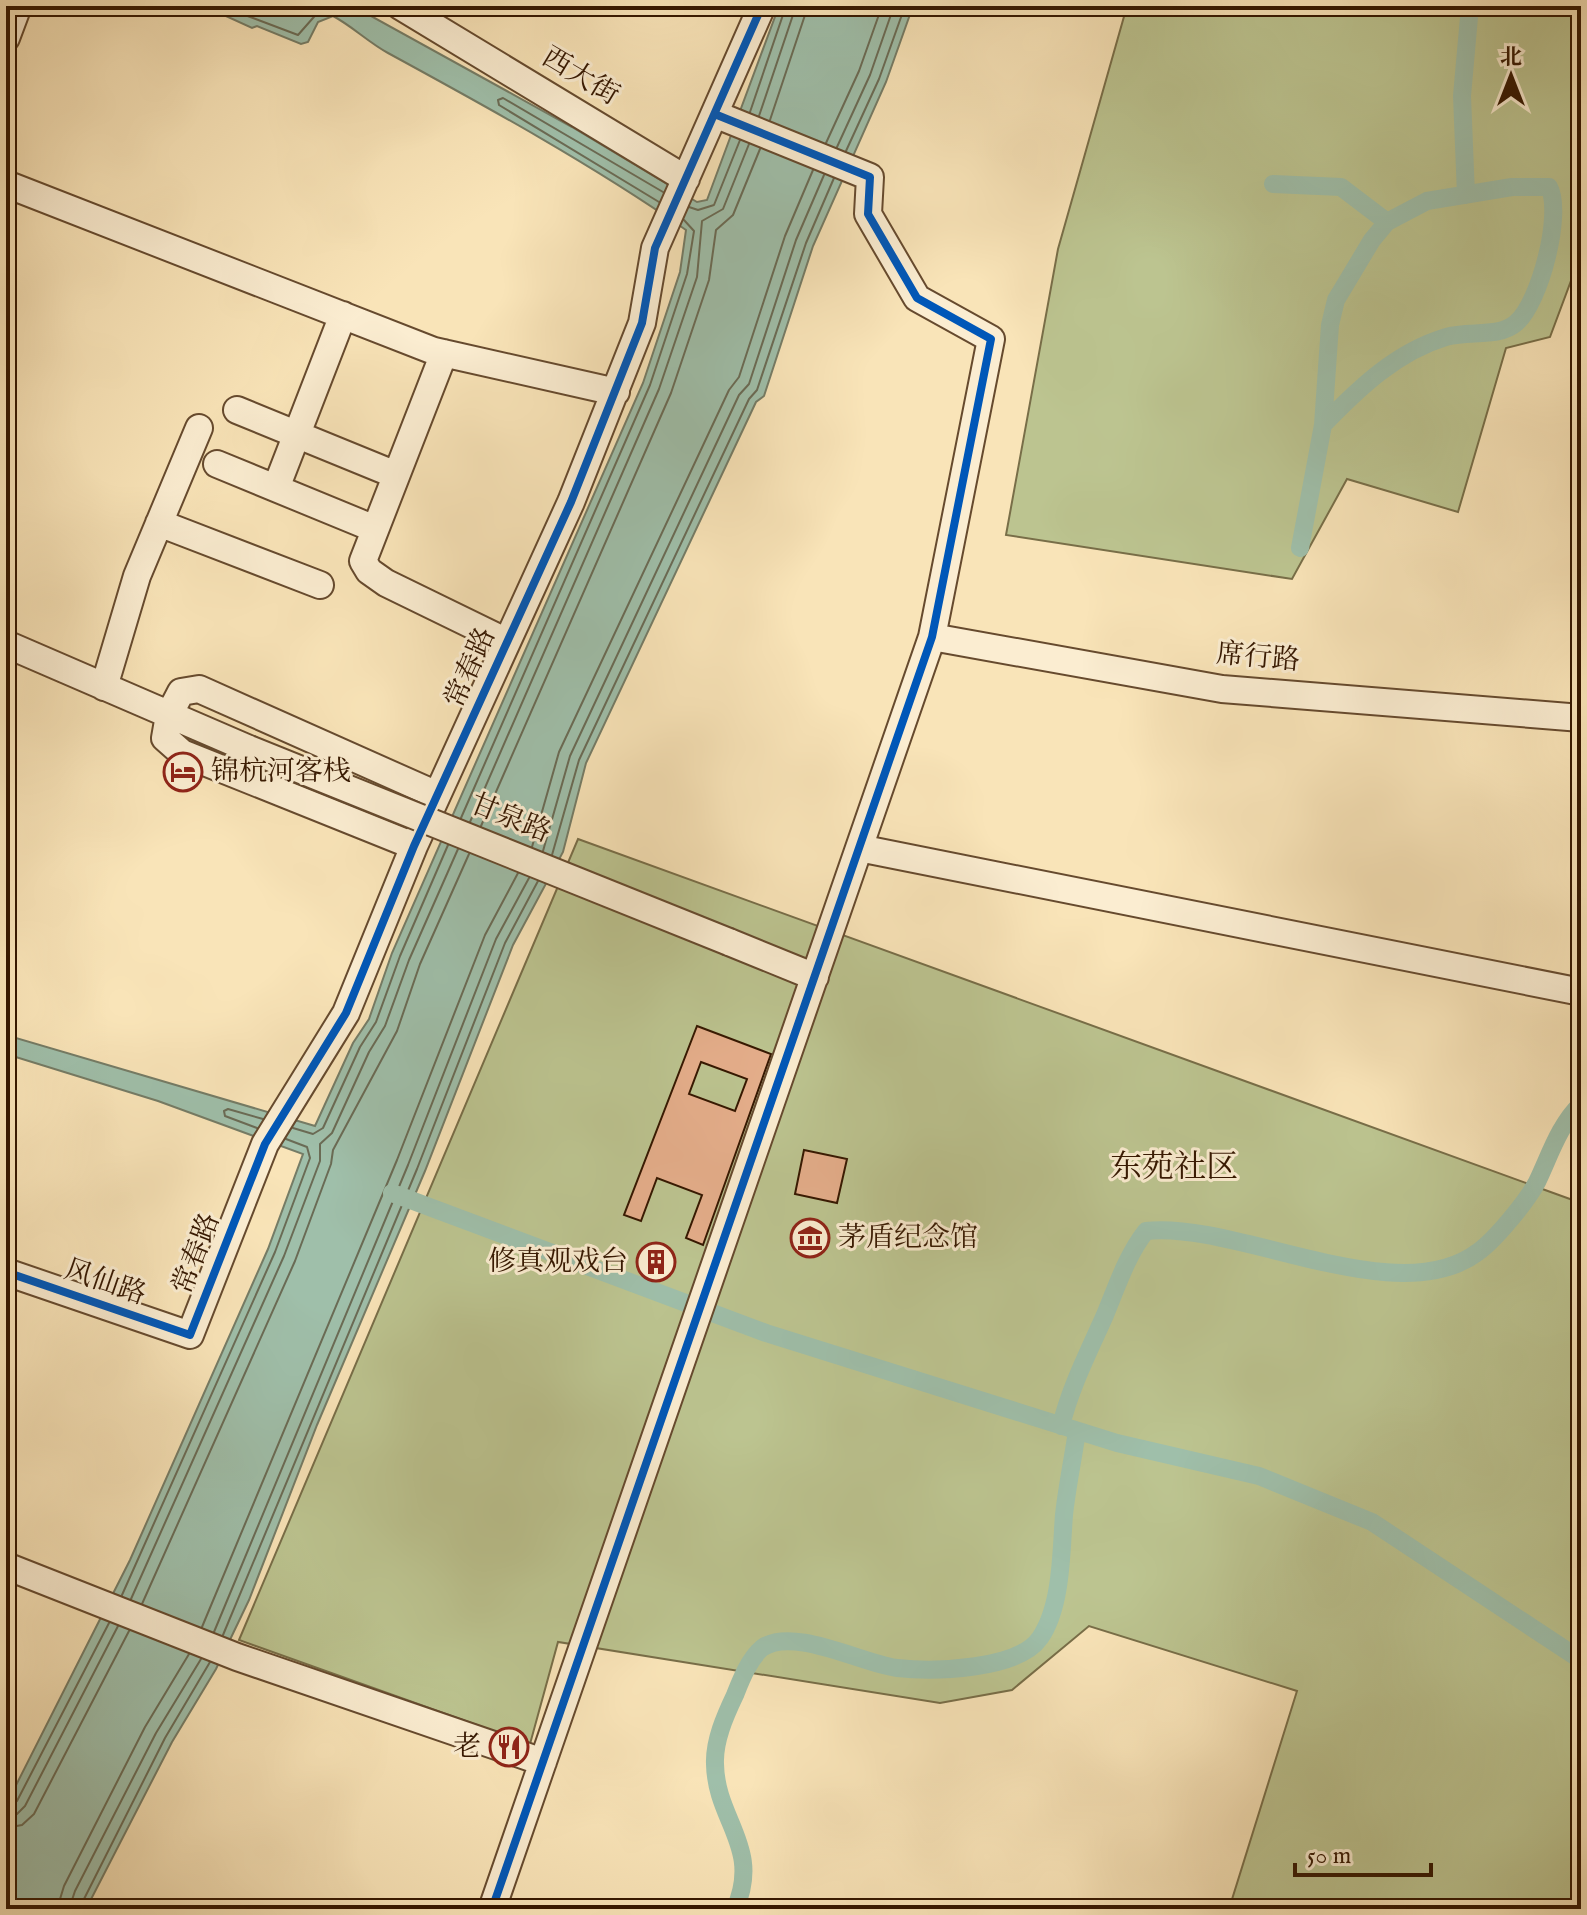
<svg xmlns="http://www.w3.org/2000/svg" width="1587" height="1915" font-family="'IM FELL English','Noto Serif SC',serif">
  <rect width="100%" height="100%" fill="#f9e4b8"/>
  <filter id="stains"><feTurbulence type="fractalNoise" baseFrequency=".0025" numOctaves="4"/><feColorMatrix values="0 0 0 0 .2 0 0 0 0 .09 0 0 0 0 .02 0 0 0 .5 -.17"/></filter>
  <radialGradient id="worn" r=".72"><stop offset=".6" stop-color="#630" stop-opacity="0"/><stop offset="1" stop-color="#630" stop-opacity=".3"/></radialGradient>
  <!-- green -->
  <path fill="#bcc490" stroke="#786e48" stroke-width="2" d="M1127,6H1581V254L1550,337L1506,348L1458,512L1347,479L1292,579L1006,535L1058,249Z
    M578,839L1581,1203V1909H1229L1297,1691L1089,1626L1012,1690L940,1703L558,1642L530,1744L239,1640Z"/>
  <!-- water -->
  <path fill="#9fbfaa" stroke="#757c66" stroke-width="2" d="M204,6H353L572,127L697,202L707,200L779,6H913L886,82L813,246L764,396L756,402L586,763L563,852L513,945L425,1171L317,1425L249,1600L216,1669L172,1742L86,1909H6V1805L130,1560L268,1249L303,1154L158,1101L6,1054V1035L315,1126L353,1043L369,1019L392,953L643,383L680,272L686,230C591,164 489,108 388,53C368,42 352,26 333,16L318,22L308,42L301,44L257,26L252,28Z"/>
  <g fill="none" stroke-linecap="round" stroke-linejoin="round">
    <!-- shore -->
    <path stroke="#6a6b55" stroke-width="2" d="M221,6L298,35L320,10L334,8L347,14L351,6
      M750,112L786,6
      M759,116L796,6
      M770,120L808,6
      M826,143L859,71L882,6
      M837,147L870,75L894,6
      M846,151L879,79L905,6
      M659,202L499,105L498,100L503,98L663,192
      M689,207L698,210L714,205L740,140
      M461,818L650,385L687,274L694,231L684,220
      M470,822L659,389L697,277L702,221L723,209L749,144
      M481,826L671,393L709,280L716,230L733,215L760,149
      M532,847L559,752L729,390L739,377L785,236L813,170
      M543,851L570,756L739,395L749,384L796,240L824,175
      M552,855L579,760L749,399L757,390L806,243L834,178
      M257,1128L225,1116L224,1111L228,1109L263,1119
      M293,1128L313,1134L323,1128L360,1047L376,1022L400,956L448,845
      M122,1595L275,1252L310,1158L307,1147L286,1139
      M131,1599L284,1256L320,1161V1144L332,1133L369,1052L385,1026L409,960L458,849
      M142,1604L295,1261L331,1164L333,1150L397,1031L420,964L469,854
      M202,1627L397,1160L485,935L518,873
      M214,1632L408,1165L496,939L529,878
      M223,1635L417,1169L505,943L538,881
      M6,1806L17,1801L109,1623
      M6,1816L17,1814L25,1806L118,1626
      M6,1828L22,1825L34,1814L129,1631
      M57,1909L64,1886L145,1727L189,1654
      M69,1909L75,1891L156,1733L201,1659
      M79,1909L165,1738L210,1662"/>
    <!-- canal -->
    <path stroke="#9fbfaa" stroke-width="18" d="M1273,184L1341,187L1387,222
      M1466,195L1462,96L1470,6
      M1300,548L1323,425L1330,325L1336,300L1372,240L1387,222L1427,201L1512,187H1549C1563,213 1540,303 1516,323C1499,338 1469,330 1446,337C1396,352 1359,388 1323,425
      M392,1193L766,1333L1117,1443L1259,1476L1372,1522L1581,1660
      M1061,1426C1070,1388 1089,1351 1105,1315C1117,1286 1127,1255 1146,1231C1238,1221 1398,1313 1478,1252C1496,1239 1527,1201 1537,1182C1550,1155 1559,1125 1581,1104
      M735,1909C762,1847 716,1821 715,1764C714,1741 725,1716 735,1695C741,1680 749,1659 762,1648C793,1626 863,1664 897,1668C933,1672 1018,1670 1040,1638C1062,1606 1061,1552 1064,1515C1067,1487 1073,1459 1077,1431"/>
  </g>
  <!-- building -->
  <path fill="#e5ae8b" stroke="#351700" stroke-width="2" fill-rule="evenodd" d="M697,1026L771,1054L703,1245L686,1238L702,1195L657,1178L641,1221L624,1215ZM701,1062L747,1079L735,1111L689,1094Z
    M804,1150L847,1159L837,1203L795,1194Z
    M646,1252L670,1258L667,1272L643,1267Z"/>
  <g fill="none" stroke-linecap="round" stroke-linejoin="round">
    <!-- minor casing -->
    <g stroke="#664a2e" stroke-width="30">
      <path id="minor" d="M400,6L686,179
        M6,38L18,6
        M6,184L434,351L616,392
        M444,353L363,561L369,571L386,583L507,642
        M237,410L396,475
        M217,464L375,529
        M276,488L343,315
        M159,523L320,585
        M932,637L1222,689L1581,718
        M6,644L249,749
        M104,687L137,576L199,428
        M414,846L182,753L165,738L169,715L181,692L199,689L437,795
        M859,848L1581,992
        M729,942L815,977
        M6,1272L190,1335L265,1144L346,1013L414,846L571,502L642,323L655,248L762,6
        M6,1566L237,1657L543,1762
        M492,1909L932,637L991,339L917,298L868,214L870,177L717,115"/>
    </g>
    <!-- minor -->
    <use href="#minor" stroke="#fbedd1" stroke-width="26"/>
    <!-- minor-bridge casing -->
    <g stroke="#664a2e" stroke-width="30" stroke-linecap="butt">
      <path id="minor-bridge" d="M249,749L729,942"/>
    </g>
    <!-- minor-bridge -->
    <use href="#minor-bridge" stroke="#fbedd1" stroke-width="26"/>
    <!-- cycleway casing -->
    <g stroke="#fbedd1" stroke-width="13">
      <path id="cycleway" d="M6,1272L190,1335L265,1144L346,1013L414,846L571,502L642,323L655,248L762,6
        M492,1909L932,637L991,339L917,298L868,214L870,177L717,115"/>
    </g>
    <!-- cycleway -->
    <use href="#cycleway" stroke="#0057b8" stroke-width="8"/>
  </g>
  <!-- icons -->
  <defs>
    <g id="hotel-ring" transform="scale(2)"><circle r="9.5" fill="#fbedd1" stroke="#8f2418" stroke-width="1.5"/><path d="M-6-4.5h1.5V1H6V5H4.5V3h-9V5H-6ZM-4 0a1.8 1.8 0 1 1 3.6 0ZM.5 0V-2.5h3Q6-2.5 6 0Z" fill="#8f2418"/></g>
    <g id="museum-ring" transform="scale(2)"><circle r="9.5" fill="#fbedd1" stroke="#8f2418" stroke-width="1.5"/><path d="M0-6L6-3V-2H-6V-3ZM-5-1h2V3h-2ZM-1-1h2V3h-2ZM3-1h2V3H3ZM-6 4H6V6H-6Z" fill="#8f2418"/></g>
    <g id="building-ring" transform="scale(2)"><circle r="9.5" fill="#fbedd1" stroke="#8f2418" stroke-width="1.5"/><path d="M-4-6H4V6H1V3H-1V6H-4ZM-2.5-4.3h1.7v1.8h-1.7ZM.8-4.3h1.7v1.8H.8ZM-2.5-1h1.7V.8h-1.7ZM.8-1h1.7V.8H.8Z" fill="#8f2418"/></g>
    <g id="restaurant-ring" transform="scale(2)"><circle r="9.5" fill="#fbedd1" stroke="#8f2418" stroke-width="1.5"/><path d="M-5-6h1v4h1v-4h1v4h1v-4h1v5L-1.5 .5V6h-2V.5L-5-1ZM5-6V6H3V1.5H1.5Q1.5-4 5-6Z" fill="#8f2418"/></g>
  </defs>
  <g fill-rule="evenodd">
    <use href="#hotel-ring" x="183" y="772"/>
    <use href="#museum-ring" x="810" y="1238"/>
    <use href="#building-ring" x="656" y="1262"/>
    <use href="#restaurant-ring" x="509" y="1747"/>
  </g>
  <g text-anchor="middle" dominant-baseline="central" stroke-width="6" stroke-linejoin="round" paint-order="stroke">
    <!-- street labels -->
    <g font-size="28" fill="#351700" stroke="#fbedd1">
      <text transform="translate(580 77) rotate(31)">西大街</text>
      <text transform="translate(1258 658) rotate(5)">席行路</text>
      <text transform="translate(471 668) rotate(-66)">常春路</text>
      <text transform="translate(510 819) rotate(22)">甘泉路</text>
      <text transform="translate(197 1254) rotate(-69)">常春路</text>
      <text transform="translate(105 1283) rotate(19)">风仙路</text>
    </g>
    <!-- poi labels -->
    <g font-size="28" fill="#351700" stroke="#fbedd1" text-anchor="start">
      <text x="211" y="772">锦杭河客栈</text>
      <text x="838" y="1238">茅盾纪念馆</text>
      <text x="628" y="1262" text-anchor="end">修真观戏台</text>
      <text x="481" y="1747" text-anchor="end">老</text>
    </g>
    <!-- quarter labels -->
    <g font-size="32" fill="#351700" stroke="#fbedd1">
      <text x="1174" y="1168">东苑社区</text>
    </g>
  </g>
  <!-- margin -->
  <rect width="1587" height="1915" fill="none" stroke="#f9e4b8" stroke-width="32"/>
  <rect x="8" y="8" width="1571" height="1899" fill="none" stroke="#351700" stroke-width="4"/>
  <rect x="16" y="16" width="1555" height="1883" fill="none" stroke="#351700" stroke-width="2"/>
  <!-- north arrow -->
  <g transform="translate(1511 76)" stroke="#fbedd1" stroke-width="6" paint-order="stroke">
  <path d="M0-6L14 30L0 20L-14 30Z" fill="#351700"/>
  <text y="-12" font-size="22" font-weight="bold" text-anchor="middle" fill="#351700">北</text>
  </g>
  <!-- scale -->
  <path d="M1295 1863v12h136v-12" fill="none" stroke="#351700" stroke-width="4"/>
  <text x="1307" y="1863" font-size="24" fill="#351700" stroke="#fbedd1" stroke-width="6" paint-order="stroke">50 m</text>
  <rect width="100%" height="100%" filter="url(#stains)"/>
  <rect width="100%" height="100%" fill="url(#worn)"/>
</svg>
